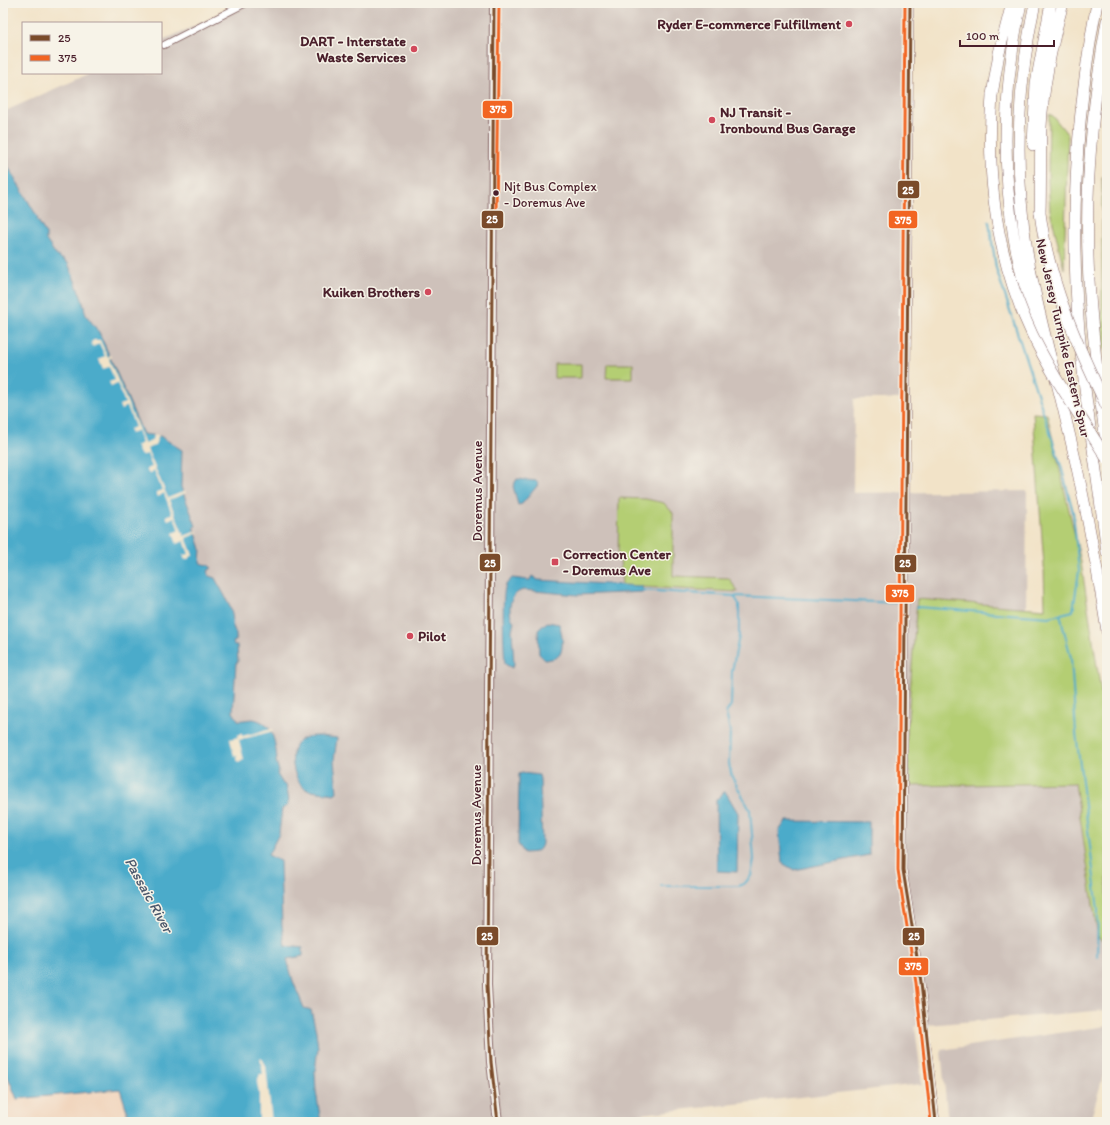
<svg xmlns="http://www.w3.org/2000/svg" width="1110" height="1125" font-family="Itim,sans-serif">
  <rect width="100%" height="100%" fill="#f7f3e8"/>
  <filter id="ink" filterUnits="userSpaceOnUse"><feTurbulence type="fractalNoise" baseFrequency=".025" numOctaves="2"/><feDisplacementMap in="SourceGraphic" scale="8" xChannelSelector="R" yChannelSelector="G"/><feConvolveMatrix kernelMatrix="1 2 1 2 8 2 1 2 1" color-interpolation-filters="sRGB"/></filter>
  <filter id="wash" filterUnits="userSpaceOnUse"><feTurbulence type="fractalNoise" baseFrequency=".012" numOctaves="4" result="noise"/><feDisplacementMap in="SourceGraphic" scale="16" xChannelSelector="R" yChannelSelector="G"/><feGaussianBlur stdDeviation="0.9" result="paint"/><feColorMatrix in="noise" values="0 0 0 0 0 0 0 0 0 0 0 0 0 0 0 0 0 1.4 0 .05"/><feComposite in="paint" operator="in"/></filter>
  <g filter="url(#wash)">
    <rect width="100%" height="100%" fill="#f2e3c8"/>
    <!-- built -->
    <path fill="#f1d5bd" d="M3,1065L17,1099L120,1089L127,1111L126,1122H3Z"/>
    <!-- industrial -->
    <path fill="#cec1ba" d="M246,3H911L908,399H854L853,493L1027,491L1026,608L917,599L911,785L1075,783L1095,918L1098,937L1107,943V1010L915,1026L922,1084L565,1122H322L316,1091L315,1071L318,1048L316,1031L311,1010L304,1008L293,981L287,959L303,947L285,945L282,925V907L268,855L278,834L282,809L287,806L284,785L277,774L279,771L276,761L238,720L233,712L237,649V645H234L233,642L236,634L231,624L233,619L230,611L215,578L209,576L207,571L212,568L208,565L200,563L201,549L194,527L196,526L181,487L182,450L143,434L99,332L86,315L82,299L68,263L56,255L50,246L36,219L38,218L3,158V112L90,73H161V41Z
      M1107,1026V1062L1090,1122H948L941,1050Z"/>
    <!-- green -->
    <path fill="#b4ce73" stroke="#7f764f" d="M1049,114L1053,116L1068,135L1064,269L1050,210L1048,181Z
      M1102,177L1107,220V362L1102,339Z
      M554,364H581V378H554Z
      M607,364H633V378H606Z
      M1033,413L1047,414L1081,562L1107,731V943L1098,937L1095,918L1075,783L911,786L906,745L917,599L1045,609L1044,566Z
      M619,498L646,499L664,503L673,513V576L729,578L738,592L622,586L620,559L618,558Z"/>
    <!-- water -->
    <path fill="#4babca" stroke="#4a657a" d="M3,158L38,218L37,219L46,234V240L56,255L68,263L82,299L86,315L99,332L143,434L160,436L182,450L181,487L196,526L194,527L201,549L200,563L208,565L212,568L207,571L209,576L215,578C221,590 236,611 232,624L236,634V641L233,642L234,645H237L238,662L236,663L233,712L238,720C242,721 248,719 253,719C273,722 275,742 277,758L276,761L279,771L277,774L283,784L286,785L289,800L287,806L282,809L279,834L268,855L280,861L282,925L285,945L303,947V956L287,959L293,981L304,1008L311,1010L316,1031L318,1048L315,1071L316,1091L321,1122H126L127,1111L120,1089L17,1099L3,1065Z
      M517,479L537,481L538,485L522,504L518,505L513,486Z
      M532,576L538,580L642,586L643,592L577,595L524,590C510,592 506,611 514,622L512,630L514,665L512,668L505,664C504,652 501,593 506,585C507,582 510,581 512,578L528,580H530Z
      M547,622L559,624C562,631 564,648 560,654C557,659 550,659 545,660L539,654L538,630Z
      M320,736L337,738L334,760L337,792L334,794C325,792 314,793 306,789C293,782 287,751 299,741C305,736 313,736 320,736Z
      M522,773L539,775L540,779L542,844C539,854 533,852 524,853L518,844L519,774Z
      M725,791L738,813L737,872L717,871L716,800Z
      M786,821L869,822V855L794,870L782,863L779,831Z"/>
    <!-- pier -->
    <path fill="#f2e3c8" d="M94,340H100L108,357L111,355L112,357L109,359L145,444L151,441L154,435H159L155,445L147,449L168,498L185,491L186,493L169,500L184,536L197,531L198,533L186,538L193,555L188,559L185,560L183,555L189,554L184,541L177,544L173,533L179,530L174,517L168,520L166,516L172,514L164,493L158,497L156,492L162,490L154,470L151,473H148L146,469L152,467L147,454L141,456L136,446L142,443L137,430L131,434L129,429L135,427L127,406L121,410L119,405L125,403L117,383L111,386L109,382L115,380L109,367L103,369L99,359L105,356L99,343L93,347L91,342Z
      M272,729L273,731L239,740L244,760L238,762L236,755L234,756L230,739L238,737L237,735L242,734V736Z
      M260,1057L263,1060L266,1067L272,1122H259V1094L257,1082L260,1074H263Z"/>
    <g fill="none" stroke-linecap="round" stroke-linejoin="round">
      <!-- stream -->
      <path stroke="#4babca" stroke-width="2" d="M640,590L734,596L739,604V636L732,671L731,705L726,713L730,731L729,764L732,777L750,810L754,859L751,876L745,883L739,886H661
        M734,596L900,603
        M917,607L1049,617L1073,611L1079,571L1073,512L1061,466L996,268L989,222
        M1060,614L1071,658L1076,733L1098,910L1097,957"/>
    </g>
  </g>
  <g filter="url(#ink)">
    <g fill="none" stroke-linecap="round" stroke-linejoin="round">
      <!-- tertiary-tunnel -->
      <path stroke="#d0bca9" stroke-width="7" stroke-dasharray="7 3.5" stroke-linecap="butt" d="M925,1025L927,1044"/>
      <!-- minor casing -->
      <g stroke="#856462" stroke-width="8">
        <path id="minor" d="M164,45L246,3"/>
      </g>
      <!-- tertiary casing -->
      <g stroke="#856462" stroke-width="8">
        <path id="tertiary" d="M910,3L903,870L921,982L925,1025
          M927,1044L936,1122"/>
      </g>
      <!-- secondary casing -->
      <g stroke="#856462" stroke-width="10">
        <path id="secondary" d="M494,3L487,985L491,1062L498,1122"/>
      </g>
      <!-- motorway casing -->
      <g stroke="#856462" stroke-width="12">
        <path id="motorway" d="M1021,3C1004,82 1001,159 1014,238C1020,273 1030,308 1039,342
          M1035,3C1017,86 1014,168 1027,251C1036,308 1053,364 1066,420C1083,490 1096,560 1107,631
          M1097,3C1079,96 1072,191 1076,285C1080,375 1096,463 1107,552
          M1107,21C1092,106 1084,194 1089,280C1092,337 1100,394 1107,451
          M992,95L999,53L1012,3
          M1033,145L1036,83L1051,3
          M1040,213C1041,184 1040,155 1041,127C1043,85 1052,43 1063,3"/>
      </g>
      <!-- minor -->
      <use href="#minor" stroke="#fff" stroke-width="6"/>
      <!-- tertiary -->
      <use href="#tertiary" stroke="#fff" stroke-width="7"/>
      <!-- secondary -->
      <use href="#secondary" stroke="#fff" stroke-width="8"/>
      <!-- motorway -->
      <use href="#motorway" stroke="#fff" stroke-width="11"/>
      <!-- motorway-bridge casing -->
      <g stroke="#856462" stroke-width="12" stroke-linecap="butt">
        <path id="motorway-bridge" d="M992,95C986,178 996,258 1032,334C1053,378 1082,418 1107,459
          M1040,213C1049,282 1077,345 1107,407"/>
      </g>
      <!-- motorway-bridge -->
      <use href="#motorway-bridge" stroke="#fff" stroke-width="11"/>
      <!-- bus-1 casing -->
      <g stroke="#f7f3e8" stroke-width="6">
        <path id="bus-1" d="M494,3L487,985L491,1062L498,1122
          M910,3L903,870L921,982L936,1122"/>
      </g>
      <!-- bus-2 casing -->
      <g stroke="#f7f3e8" stroke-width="6">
        <path id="bus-2" d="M905,3L898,870L916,983L931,1122
          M496,216L499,3"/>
      </g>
      <!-- bus-1 -->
      <use href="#bus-1" stroke="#7a4b2a" stroke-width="3"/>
      <!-- bus-2 -->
      <use href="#bus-2" stroke="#f26522" stroke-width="3"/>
    </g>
  </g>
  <!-- markers -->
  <g fill="#d1495b" stroke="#f7f3e8" stroke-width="1.5">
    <circle cx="849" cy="24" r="4"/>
    <circle cx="414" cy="49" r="4"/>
    <circle cx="712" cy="120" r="4"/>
    <circle cx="428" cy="292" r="4"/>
    <rect x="551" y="558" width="8" height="8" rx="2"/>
    <circle cx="410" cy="636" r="4"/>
  </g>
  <circle fill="#4a1f2b" stroke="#f7f3e8" stroke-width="1.5" cx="496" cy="193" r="3.5"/>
  <g text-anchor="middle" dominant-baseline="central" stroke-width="3" stroke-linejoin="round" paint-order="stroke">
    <!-- bus labels -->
    <g font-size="13" fill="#4a1f2b" stroke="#f7f3e8" text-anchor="start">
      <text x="504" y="186">Njt Bus Complex<tspan x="504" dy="16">- Doremus Ave</tspan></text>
    </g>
    <!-- poi labels -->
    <g font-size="14" font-weight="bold" fill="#4a1f2b" stroke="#f7f3e8" text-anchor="end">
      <text x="841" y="24">Ryder E-commerce Fulfillment</text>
      <text x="406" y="41">DART - Interstate<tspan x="406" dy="16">Waste Services</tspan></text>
      <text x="720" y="112" text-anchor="start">NJ Transit -<tspan x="720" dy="16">Ironbound Bus Garage</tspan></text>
      <text x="420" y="292">Kuiken Brothers</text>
      <text x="563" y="554" text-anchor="start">Correction Center<tspan x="563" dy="16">- Doremus Ave</tspan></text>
      <text x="418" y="636" text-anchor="start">Pilot</text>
    </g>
    <!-- street labels -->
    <g font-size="14" fill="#4a1f2b" stroke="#f7f3e8">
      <text transform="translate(1063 338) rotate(77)">New Jersey Turnpike Eastern Spur</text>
      <text transform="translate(477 491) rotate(-90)">Doremus Avenue</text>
      <text transform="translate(476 815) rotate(-90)">Doremus Avenue</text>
    </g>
    <!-- water labels -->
    <g font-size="15" font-style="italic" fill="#4a576b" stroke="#f7f3e8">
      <text transform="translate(149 895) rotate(61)">Passaic River</text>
    </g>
  </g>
  <g stroke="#f7f3e8" stroke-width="1.5">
    <rect x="482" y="100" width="31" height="19" rx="4" fill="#f26522"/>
    <rect x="897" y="180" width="23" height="19" rx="4" fill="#7a4b2a"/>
    <rect x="481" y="210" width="23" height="19" rx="4" fill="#7a4b2a"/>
    <rect x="888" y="210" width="30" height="19" rx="4" fill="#f26522"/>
    <rect x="479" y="553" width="22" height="19" rx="4" fill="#7a4b2a"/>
    <rect x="894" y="554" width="23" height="19" rx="4" fill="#7a4b2a"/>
    <rect x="885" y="584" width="30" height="19" rx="4" fill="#f26522"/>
    <rect x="476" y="926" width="23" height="20" rx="4" fill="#7a4b2a"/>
    <rect x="902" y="927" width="23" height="19" rx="4" fill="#7a4b2a"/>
    <rect x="898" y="957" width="31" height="19" rx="4" fill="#f26522"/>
  </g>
  <g font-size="11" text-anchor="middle" font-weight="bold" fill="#fff">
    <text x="498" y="113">375</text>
    <text x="908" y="194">25</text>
    <text x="492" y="223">25</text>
    <text x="903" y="224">375</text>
    <text x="490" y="567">25</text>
    <text x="905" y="567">25</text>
    <text x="900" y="597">375</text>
    <text x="487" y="940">25</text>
    <text x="914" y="940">25</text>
    <text x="913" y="970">375</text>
  </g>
  <!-- margin -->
  <rect width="1110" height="1125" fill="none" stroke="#f7f3e8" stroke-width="16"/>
  <!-- legend -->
  <rect x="22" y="22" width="140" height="52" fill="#f7f3e8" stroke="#b29e9c"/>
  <rect x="30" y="35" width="20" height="6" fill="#7a4b2a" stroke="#b29e9c"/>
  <text x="58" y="42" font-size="12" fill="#4a1f2b">25</text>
  <rect x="30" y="55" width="20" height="6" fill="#f26522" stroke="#b29e9c"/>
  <text x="58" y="62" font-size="12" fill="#4a1f2b">375</text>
  <!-- scale -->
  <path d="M960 40v6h94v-6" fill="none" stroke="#4a1f2b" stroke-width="2"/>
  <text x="966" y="40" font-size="12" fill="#4a1f2b" stroke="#f7f3e8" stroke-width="3" paint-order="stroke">100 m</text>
</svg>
